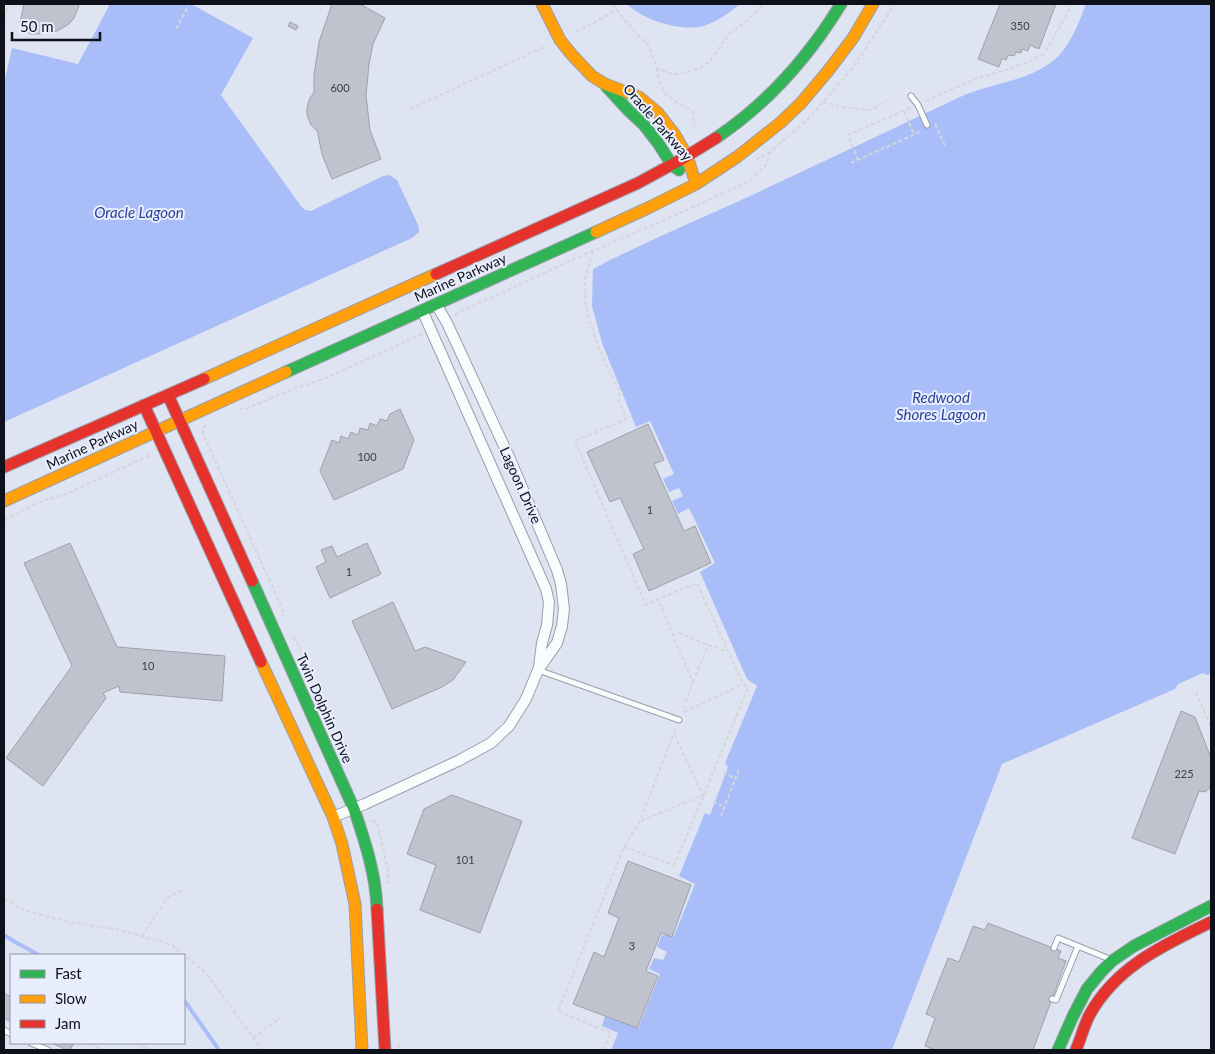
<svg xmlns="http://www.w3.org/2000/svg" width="1215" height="1054" font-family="Lato,sans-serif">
  <rect width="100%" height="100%" fill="#dee4f2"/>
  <!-- water -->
  <path fill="#a9bef9" d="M110,4H191L253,38L221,95L301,206L305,210L311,211L383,176L389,175L397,180L419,227V232L412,238L4,422V84L12,48L78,64Z
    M627,4H740C729,13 717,22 703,26C681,32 643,20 627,4Z
    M1086,4H1211V673L1207,675L1203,673L1178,684L1175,689L1002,764L892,1050H611L618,1033L602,1026L605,1016L638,1028L660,974L649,969L654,958L663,960L667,952L657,947L662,935L674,936L695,884L679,876L705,813L710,815L728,767L725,763L757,686L747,679L700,572L715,563L689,508L678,514L672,501L683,496L679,488L669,492L663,479L674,474L650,421L636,427L602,343L592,306L593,269C640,244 689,224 737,202C812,167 886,132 960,97C988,84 1020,82 1046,66C1068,53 1077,27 1086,4Z"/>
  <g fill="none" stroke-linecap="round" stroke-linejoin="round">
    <!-- stream -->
    <path stroke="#a9bef9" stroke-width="4" d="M4,935L15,942L39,955
      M184,1000L219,1050"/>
  </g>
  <!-- building -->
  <path fill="#bfc3ce" stroke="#9da1ac" d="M24,4H79V6L74,18L69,24L57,31L40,34H31L23,30V28L31,23L29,19L20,23Z
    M332,4H360L385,18L373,44L369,64L366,96L370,130L381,159L332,179L322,154L318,134V132L311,125L307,115V108L309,100L314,92V75L319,42Z
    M1000,4H1056L1039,49L1030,45L1028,51L1022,49L1021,53L1016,52L1014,56L1008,55L1006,60L1002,58L999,67L978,59Z
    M290,22L298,26L296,30L288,26Z
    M400,409L414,440L403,469L334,500L320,471L332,440L339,443L341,436L348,439L351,432L358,435L360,428L368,430L370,423L377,426L380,419L387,421L390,414Z
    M648,424L664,460L654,464L684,531L695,526L711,563L649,591L633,554L644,549L620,498L610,502L587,452Z
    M70,543L117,647L225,656L222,701L120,692L119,686L103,693L106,698L43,786L6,758L72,666L24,563Z
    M367,543L381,574L330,598L316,567L326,562L321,550L332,546L337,557Z
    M393,602L415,651L425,647L466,662L453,680L442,687L392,709L352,621Z
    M1181,711L1195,717L1211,758V785L1209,789L1206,791L1203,792L1199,791L1175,854L1132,838Z
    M452,795L522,821L480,933L420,910L436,865L407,854L424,809Z
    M628,861L691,885L672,937L661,933L646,971L658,976L637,1028L573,1004L594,952L604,957L619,918L608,913Z
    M988,923L1061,951L1058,958L1066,961L1033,1050H935L925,1046L935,1018L926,1014L948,958L959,962L973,926L985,930Z
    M4,993L11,997V1022L4,1018Z
    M52,1043H74L70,1050H67Z"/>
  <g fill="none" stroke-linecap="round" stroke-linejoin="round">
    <!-- lane casing -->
    <g stroke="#9a9ea8" stroke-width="7">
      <path id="lane" d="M911,96L918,105L927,125
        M538,670L679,720
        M1054,948L1058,938L1107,958L1111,961
        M1052,999L1056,1000L1078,946
        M4,1030L11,1034
        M31,1043L48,1050"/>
    </g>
    <!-- street casing -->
    <g stroke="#9a9ea8" stroke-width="12">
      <path id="street" d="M422,310L546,589L549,602L547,625L542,643L539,667
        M333,817L365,804L460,760L491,743L509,726L526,699L538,670L557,643L562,626L564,609L561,584L557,570L510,459L447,323L436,304"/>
    </g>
    <!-- fast casing -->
    <g stroke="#9a9ea8" stroke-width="13">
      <path id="fast" d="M606,86L628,110L644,125L658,143L672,165L679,170
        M716,138C768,103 808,58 841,4
        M286,372L596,232
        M252,581L354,809C365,841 376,875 377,909
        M1058,1050L1073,1016L1087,989L1101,972L1112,961L1134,946L1211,906"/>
    </g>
    <!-- slow casing -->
    <g stroke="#9a9ea8" stroke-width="13">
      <path id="slow" d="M542,4L560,40L572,55L592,76L605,84L639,97L658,113L675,135L687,156L696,184
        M596,232L650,207L696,184L737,157L780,123L801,103L828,71L853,38L873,4
        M204,379L436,274
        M4,501L286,372
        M261,662L333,817L342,844L355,904L362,1050"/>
    </g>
    <!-- jam casing -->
    <g stroke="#9a9ea8" stroke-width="13">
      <path id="jam" d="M436,274L638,183L682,159L716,138
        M168,395L252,581
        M144,405L261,662
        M4,467L204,379
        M377,909L385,1050
        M1076,1050C1081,1038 1084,1025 1090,1014C1117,966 1164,945 1211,922"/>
    </g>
    <!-- path -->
    <path stroke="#d5d6da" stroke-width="2" stroke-dasharray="4 2.5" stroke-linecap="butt" d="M613,4L617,10L632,29L648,45L657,68L669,73L677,74L698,69L705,65L710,61L728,35L750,18L764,4
      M4,25L8,4
      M176,29L189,4
      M576,32L617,10
      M657,68C660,95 669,98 691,110L693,112L695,130
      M926,101L975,79L1006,70L1033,60L1044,54L1072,4
      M823,102L842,107L871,110L886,101
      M410,109L544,47
      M904,111L914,134
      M935,124L945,146
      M756,160L771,151L808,119L851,70L889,13L894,4
      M858,160L848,135L910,108
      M851,163L922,131
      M593,251C590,261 586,271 585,281C582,317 604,361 620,392L619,400L626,419L575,441L646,605L658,599L672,634L693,682L682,712
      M455,316L461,311L521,284L578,257L669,218L735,188L749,181L765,167L771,151
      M239,409H245L293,389L326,378L422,334
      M206,425L203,428L204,436L282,608L283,617
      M4,521L36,503L66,494L150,455
      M672,634L679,633L708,645L727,651
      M292,637L296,640L317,687L320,698
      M693,682L708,645
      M1196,692L1211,727
      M684,712L743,684
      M723,773L735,778
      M713,802L724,806
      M721,816L739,769
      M372,820L377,823L388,870V884
      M641,821L703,795L674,734
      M624,847L674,865L685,840L748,688L743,684L697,583L658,599
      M4,898L23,910L69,922L120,930L172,945L206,973L262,1050
      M142,936L167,898L182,890
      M253,1038L280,1018
      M90,1043L101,1050
      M137,1043L149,1050
      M398,1044L400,1050
      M603,1050L611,1033L558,1011L624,847L640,821L676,728"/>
    <!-- lane -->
    <use href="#lane" stroke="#fafbfd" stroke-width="5"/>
    <!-- street -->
    <use href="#street" stroke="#fafbfd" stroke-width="10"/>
    <!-- fast -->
    <use href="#fast" stroke="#30b455" stroke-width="11"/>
    <!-- slow -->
    <use href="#slow" stroke="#ff9f0a" stroke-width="11"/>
    <!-- jam -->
    <use href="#jam" stroke="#e5322d" stroke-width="11"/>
  </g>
  <g text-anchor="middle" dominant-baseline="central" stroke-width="4" stroke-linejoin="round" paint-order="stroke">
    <!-- number labels -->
    <g font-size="11" fill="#3a3e46">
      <text x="1020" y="25">350</text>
      <text x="340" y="87">600</text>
      <text x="367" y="456">100</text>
      <text x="650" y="509">1</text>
      <text x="349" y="571">1</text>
      <text x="148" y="665">10</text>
      <text x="1184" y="773">225</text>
      <text x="465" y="859">101</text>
      <text x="632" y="945">3</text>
    </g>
    <!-- street labels -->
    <g font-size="14" fill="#0e1119" stroke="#e8eefd">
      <text transform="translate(658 122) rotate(49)">Oracle Parkway</text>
      <text transform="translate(460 277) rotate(-24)">Marine Parkway</text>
      <text transform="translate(92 444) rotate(-25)">Marine Parkway</text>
      <text transform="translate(521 485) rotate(66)">Lagoon Drive</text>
      <text transform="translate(325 708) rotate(66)">Twin Dolphin Drive</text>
    </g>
    <!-- water labels -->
    <g font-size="15" font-style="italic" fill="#2a4199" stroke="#e8eefd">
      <text x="139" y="212">Oracle Lagoon</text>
      <text x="941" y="397">Redwood<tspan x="941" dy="17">Shores Lagoon</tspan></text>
    </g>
  </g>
  <!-- border -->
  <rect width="1215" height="1054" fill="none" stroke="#0e1119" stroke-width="10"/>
  <!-- legend -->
  <rect x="10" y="954" width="175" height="90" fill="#e8eefd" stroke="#9196a2"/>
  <rect x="20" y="970" width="25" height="8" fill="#30b455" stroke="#9196a2"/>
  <text x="55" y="979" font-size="15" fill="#0e1119">Fast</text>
  <rect x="20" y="995" width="25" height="8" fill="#ff9f0a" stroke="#9196a2"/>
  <text x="55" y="1004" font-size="15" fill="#0e1119">Slow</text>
  <rect x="20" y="1020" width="25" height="8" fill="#e5322d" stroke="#9196a2"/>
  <text x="55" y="1029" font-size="15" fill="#0e1119">Jam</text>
  <!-- scale -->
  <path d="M12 32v8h88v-8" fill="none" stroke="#0e1119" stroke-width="2.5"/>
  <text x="20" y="32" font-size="15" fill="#0e1119" stroke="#e8eefd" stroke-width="4" paint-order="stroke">50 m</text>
</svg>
